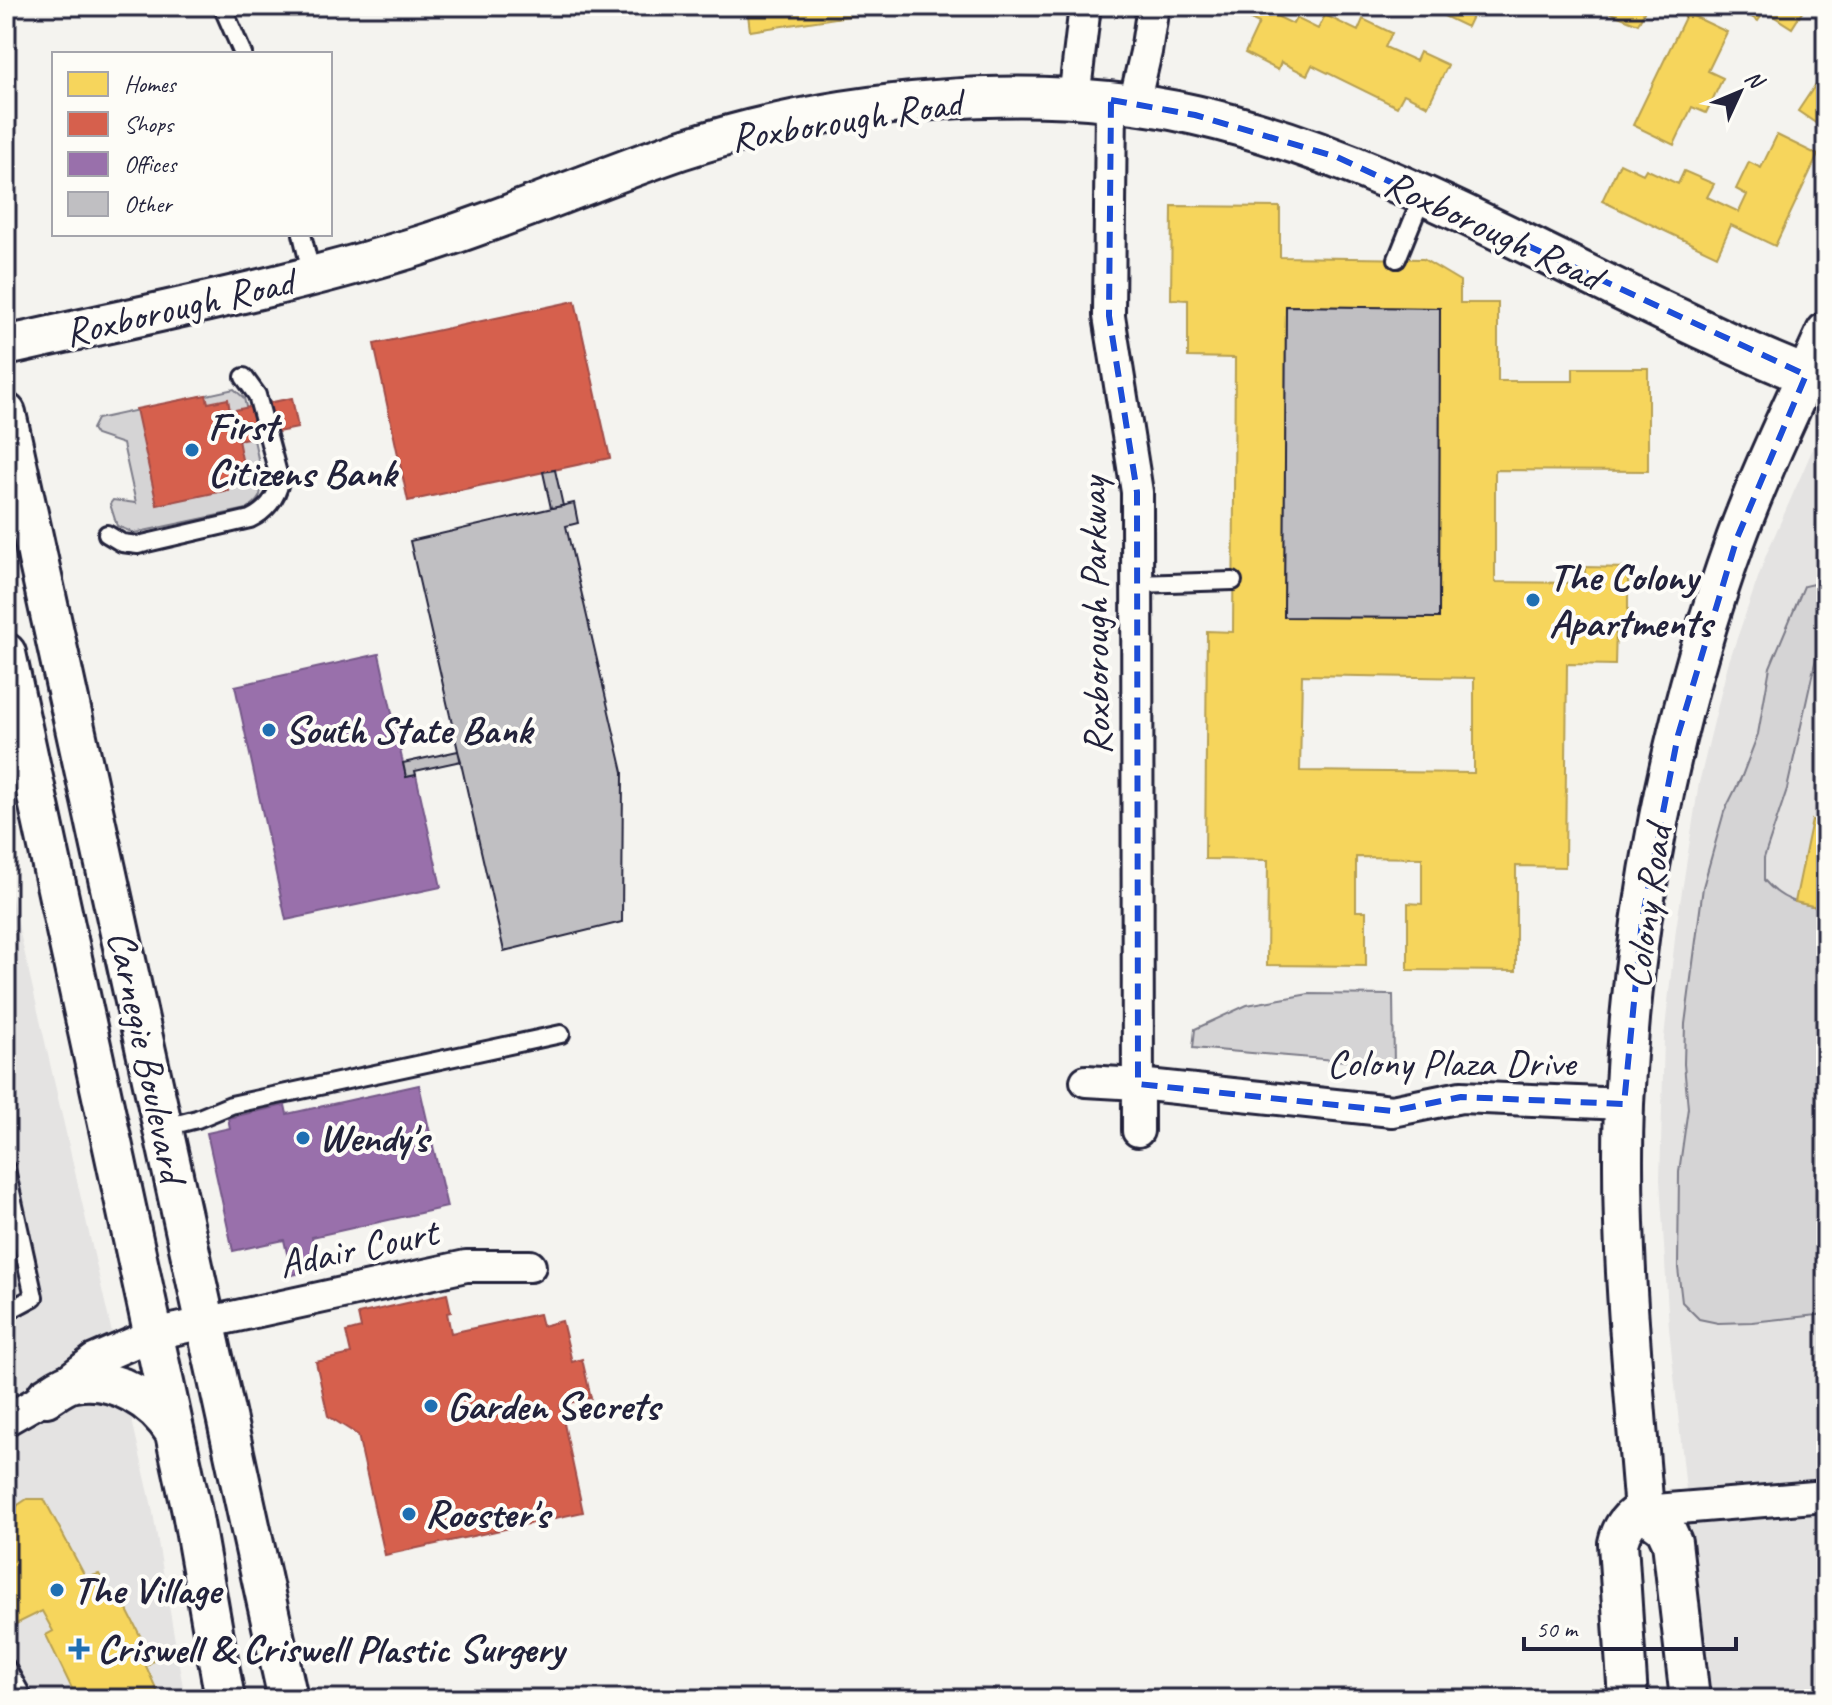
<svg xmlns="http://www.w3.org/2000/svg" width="1832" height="1705" font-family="Caveat,sans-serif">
  <rect width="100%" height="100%" fill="#f4f3ef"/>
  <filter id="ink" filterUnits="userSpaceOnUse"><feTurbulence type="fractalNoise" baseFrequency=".0125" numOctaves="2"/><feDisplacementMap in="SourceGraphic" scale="16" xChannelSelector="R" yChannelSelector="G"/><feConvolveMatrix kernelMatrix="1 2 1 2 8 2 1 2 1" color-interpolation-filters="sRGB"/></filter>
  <g filter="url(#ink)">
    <!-- built -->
    <path fill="#e4e3e2" d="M1826,419V1699H1708L1669,1328L1660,1180L1664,1038L1676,929L1699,783L1728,664L1766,555Z
      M6,872L152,1507L185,1699H6Z"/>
    <!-- green -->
    <path fill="#d5d4d5" stroke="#7c7b88" stroke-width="2" d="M234,389L244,398C248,417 266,479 260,495C258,502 252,505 247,509L134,533L117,526L110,504L113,500L136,503L123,444L96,435L92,429L97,419Z
      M1818,583L1826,603V613L1787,789L1764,858V880C1783,902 1799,903 1826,909V1314L1752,1322L1718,1323L1699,1319L1682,1302L1678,1268L1679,1172L1688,1108L1684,1064L1685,1024L1703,887L1724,812L1742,776L1758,734L1770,667L1804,586Z
      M1309,994L1393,995L1394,1065L1193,1048L1195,1029L1247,1005Z"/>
    <!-- homes -->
    <path fill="#f6d55c" stroke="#b69f52" stroke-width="2" fill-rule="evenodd" d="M747,6H915L750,31Z
      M1235,6H1274L1270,13L1293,24L1296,18L1318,29L1325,15L1358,31L1363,19L1392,33L1385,47L1416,61L1420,52L1448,65L1428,106L1404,94L1397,107L1312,65L1307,75L1281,62L1278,70L1245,53L1259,23L1233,11Z
      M1423,6H1477L1467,27Z
      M1593,6H1647L1638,24Z
      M1733,6H1806L1792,28L1765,11L1758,21Z
      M1687,13L1727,32L1708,71L1723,78L1706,113L1692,107L1674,145L1633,125Z
      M1826,69V130L1798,111Z
      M1777,135L1818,155L1775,246L1731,225L1717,256L1602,201L1620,163L1643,174L1646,169L1678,184L1684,171L1714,184L1707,197L1739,212L1747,195L1736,189L1749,162L1761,168Z
      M1172,206L1280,207V257L1423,259L1460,281V303H1498V381H1573V368H1648V471L1495,470V582L1585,583V567L1628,568V628L1616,627L1615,665L1567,664L1565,867L1516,866V971L1408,970V903L1422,904V858L1356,857V911H1366V966L1267,965L1268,860L1205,859L1207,631L1233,632L1235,358L1188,357V300L1171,299ZM1286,306L1440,308L1439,618L1284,617ZM1302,675L1474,678V773L1300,771Z
      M1812,820L1826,823V909L1795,902Z
      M27,1499H44L86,1578L99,1574L115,1605L123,1602L153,1661L146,1666L158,1693L152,1699H88L86,1695L77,1699L46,1635L53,1631L42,1611L6,1629V1522L18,1505Z"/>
    <!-- shops -->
    <path fill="#d6604d" stroke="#a04d48" stroke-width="2" d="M575,301L610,458L408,501L374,344Z
      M206,395L208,403L228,399L230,411L292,398L298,428L238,440L246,479L226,482L228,490L157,505L136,409Z
      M447,1294L451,1312L447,1313L451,1333L539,1314L542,1326L562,1321L572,1362L582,1359L591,1398L560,1405L583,1512L385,1555L358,1435L328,1416L316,1362L351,1354L346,1332L361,1328L358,1314Z"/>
    <!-- offices -->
    <path fill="#9970ab" stroke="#755989" stroke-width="2" d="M379,654L406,777L416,775L441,887L286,920L235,686Z
      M419,1085L447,1207L312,1237L319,1269L292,1275L284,1240L233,1251L207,1133L230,1128L228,1118L285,1105L287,1114Z"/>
    <!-- building -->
    <path fill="#c0bfc2" stroke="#22223b" stroke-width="2" d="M687,6H739L689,14Z
      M1286,306L1440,308L1439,618L1284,617Z
      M555,470L563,506L551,508L543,472Z
      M574,503L578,523L566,526L623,772L622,922L504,951L410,541Z
      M458,751L461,761L415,771L416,775L406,777L403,763Z"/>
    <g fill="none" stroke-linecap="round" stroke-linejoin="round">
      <!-- service casing -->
      <g stroke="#22223b" stroke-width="22">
        <path id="service" d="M222,6L243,54
          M302,234L312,277
          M1397,259L1423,195
          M107,534L122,543L138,545L250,519C265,512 277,498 280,481L257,395L244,377
          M1137,584L1233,581
          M162,1128L197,1119L231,1105L561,1034
          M6,1169L34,1297L6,1312
          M6,1667L24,1699"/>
      </g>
      <!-- minor casing -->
      <g stroke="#22223b" stroke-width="36">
        <path id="minor" d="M1074,99L1085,6
          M1111,100L1109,316L1137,492L1138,1131
          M1134,104L1146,52L1153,6
          M1086,1081L1138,1084L1392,1111L1461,1097L1624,1104
          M6,1420L46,1397L94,1360L154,1334L466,1266H530
          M1644,1511L1826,1496"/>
      </g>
      <!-- tertiary casing -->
      <g stroke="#22223b" stroke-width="44">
        <path id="tertiary" d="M6,346C142,315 278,289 412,248C503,220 590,181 680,150C834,99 1036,79 1195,115C1363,153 1513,240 1667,313C1713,334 1758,358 1806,375
          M6,413L288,1699
          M6,653L192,1512L225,1699
          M46,1397C54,1392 64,1384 74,1382C114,1375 155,1400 175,1433
          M1644,1511C1633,1376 1619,1239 1624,1104C1633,912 1671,719 1736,539C1762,468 1795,401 1826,332
          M1644,1511L1665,1527L1672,1542L1690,1699
          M1628,1699L1618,1543C1621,1529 1630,1515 1644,1511"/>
      </g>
      <!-- service -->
      <use href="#service" stroke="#fdfcf7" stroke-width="16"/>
      <!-- minor -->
      <use href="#minor" stroke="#fdfcf7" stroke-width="30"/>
      <!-- tertiary -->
      <use href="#tertiary" stroke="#fdfcf7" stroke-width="38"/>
    </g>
  </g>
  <!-- marked area -->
  <path fill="none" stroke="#1d4ed8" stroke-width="6" stroke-dasharray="16 10" stroke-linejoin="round" d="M1111,100L1195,115L1337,157L1806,375L1737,538L1678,735L1642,920L1624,1104L1461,1097L1392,1111L1138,1084L1137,492L1109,316Z"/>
  <!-- markers -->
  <g fill="#1f6fb2" stroke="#fdfcf7" stroke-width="3">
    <circle cx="192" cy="450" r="8"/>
    <circle cx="1533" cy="600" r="8"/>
    <circle cx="269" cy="730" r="8"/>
    <circle cx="303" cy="1138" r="8"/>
    <circle cx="431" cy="1406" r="8"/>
    <circle cx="409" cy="1514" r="8"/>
    <circle cx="57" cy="1590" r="8"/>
    <path d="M75 1637h8v8h8v8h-8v8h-8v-8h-8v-8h8z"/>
  </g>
  <g text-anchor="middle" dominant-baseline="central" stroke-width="8" stroke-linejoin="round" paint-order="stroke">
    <!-- street labels -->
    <g font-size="40" fill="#22223b" stroke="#fdfcf7">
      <text transform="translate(846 120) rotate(-9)">Roxborough Road</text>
      <text transform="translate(1493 230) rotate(25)">Roxborough Road</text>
      <text transform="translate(179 307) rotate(-13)">Roxborough Road</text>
      <text transform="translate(1095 616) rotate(-91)">Roxborough Parkway</text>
      <text transform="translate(1647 907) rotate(-82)">Colony Road</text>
      <text transform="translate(147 1056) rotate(78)">Carnegie Boulevard</text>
      <text x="1451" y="1063">Colony Plaza Drive</text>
      <text transform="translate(358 1248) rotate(-12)">Adair Court</text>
    </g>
    <!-- poi labels -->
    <g font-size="40" font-weight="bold" fill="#22223b" stroke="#fdfcf7" text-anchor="start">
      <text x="208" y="427">First<tspan x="208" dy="46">Citizens Bank</tspan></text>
      <text x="1549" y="577">The Colony<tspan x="1549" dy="46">Apartments</tspan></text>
      <text x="285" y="730">South State Bank</text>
      <text x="319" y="1138">Wendy's</text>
      <text x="447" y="1406">Garden Secrets</text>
      <text x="425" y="1514">Rooster's</text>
      <text x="73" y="1590">The Village</text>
      <text x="97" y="1649">Criswell &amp; Criswell Plastic Surgery</text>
    </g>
  </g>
  <!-- margin -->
  <rect width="1832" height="1705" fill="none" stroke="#fdfcf7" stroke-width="32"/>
  <rect x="16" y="16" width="1800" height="1673" fill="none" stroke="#22223b" stroke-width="3" filter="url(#ink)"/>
  <!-- legend -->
  <rect x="52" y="52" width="280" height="184" fill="#fdfcf7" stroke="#a5a5ac" stroke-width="2"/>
  <rect x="68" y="72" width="40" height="24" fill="#f6d55c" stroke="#a5a5ac" stroke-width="2"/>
  <text x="124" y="92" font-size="24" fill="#22223b">Homes</text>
  <rect x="68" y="112" width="40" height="24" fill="#d6604d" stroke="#a5a5ac" stroke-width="2"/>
  <text x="124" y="132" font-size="24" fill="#22223b">Shops</text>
  <rect x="68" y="152" width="40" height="24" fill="#9970ab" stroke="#a5a5ac" stroke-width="2"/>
  <text x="124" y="172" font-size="24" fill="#22223b">Offices</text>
  <rect x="68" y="192" width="40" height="24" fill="#c0bfc2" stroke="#a5a5ac" stroke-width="2"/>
  <text x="124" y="212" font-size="24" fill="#22223b">Other</text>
  <!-- north arrow -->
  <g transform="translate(1740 92) rotate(46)" stroke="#fdfcf7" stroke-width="6" paint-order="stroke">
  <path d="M0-6L14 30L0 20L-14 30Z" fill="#22223b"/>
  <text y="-12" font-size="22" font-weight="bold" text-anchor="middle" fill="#22223b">N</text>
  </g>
  <!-- scale -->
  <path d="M1524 1637v12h212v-12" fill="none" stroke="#22223b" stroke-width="4"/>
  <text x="1536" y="1637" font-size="24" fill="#22223b" stroke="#fdfcf7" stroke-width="6" paint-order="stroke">50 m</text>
</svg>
